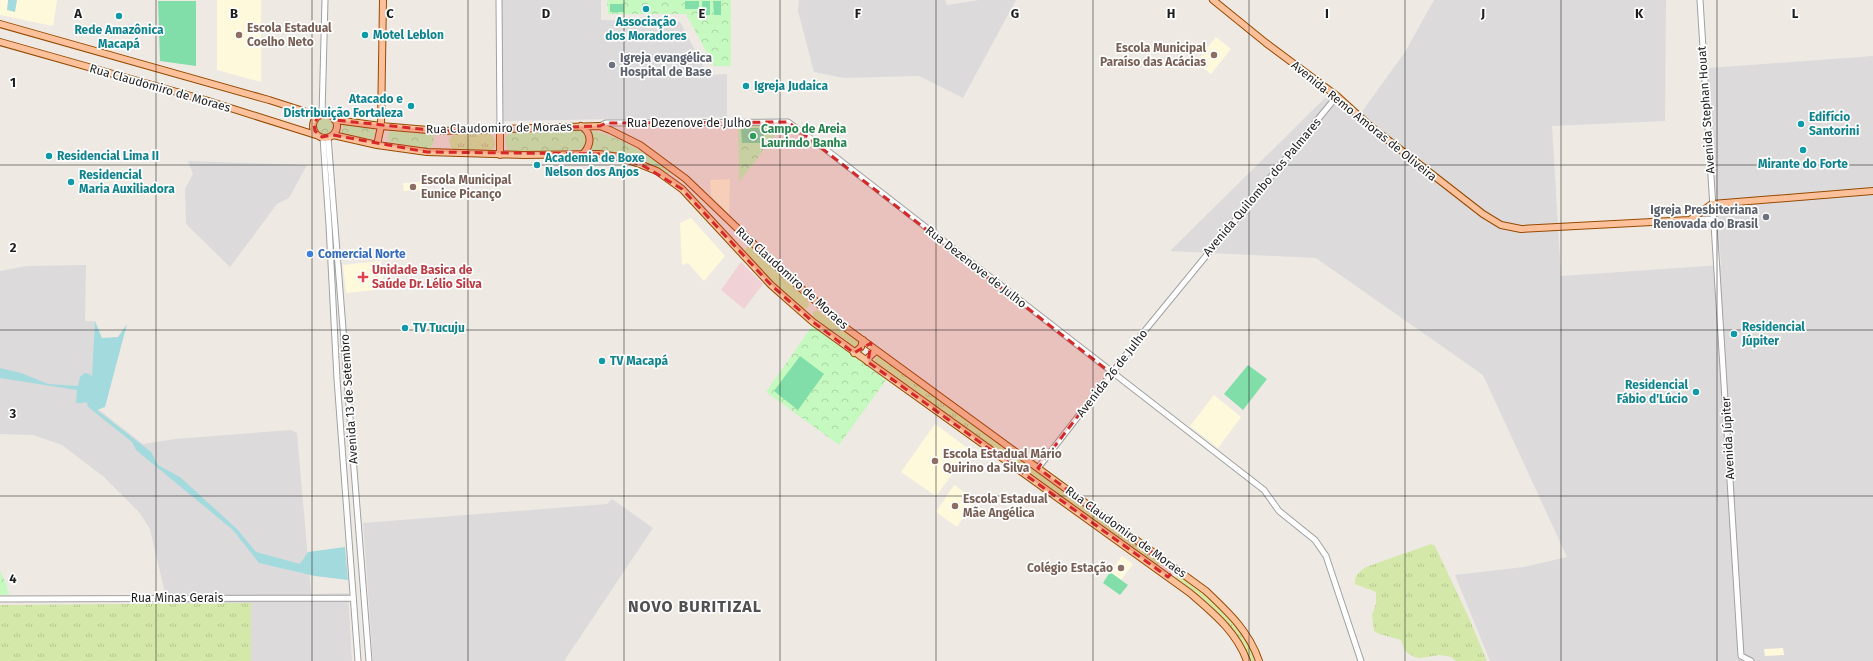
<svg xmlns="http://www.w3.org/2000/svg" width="1873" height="661" font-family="'Fira Sans',sans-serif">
  <defs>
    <pattern id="grass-tufts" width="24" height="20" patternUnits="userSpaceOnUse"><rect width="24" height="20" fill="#d4e9a9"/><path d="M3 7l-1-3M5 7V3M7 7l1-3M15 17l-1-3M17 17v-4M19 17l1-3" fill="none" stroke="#b6c791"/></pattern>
    <pattern id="park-crowns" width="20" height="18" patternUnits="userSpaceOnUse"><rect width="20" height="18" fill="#c5f9c0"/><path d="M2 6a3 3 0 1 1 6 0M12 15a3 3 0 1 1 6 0" fill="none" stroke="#a9d5a5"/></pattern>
  </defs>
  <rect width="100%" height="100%" fill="#efe9e3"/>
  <!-- residential -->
  <path fill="#dcdadb" d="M502,0H601V20L680,22L708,75L727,74V117L503,121Z
    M799,0H945L947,5L979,0H1016L963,98L919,76L844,78L814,72L798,11Z
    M1434,0H1666L1665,121L1552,126L1561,276L1721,265L1708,68L1873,56V661H1490L1455,575L1524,567L1567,557L1483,375L1316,258L1170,251L1333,90L1361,113L1405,52Z
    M188,161L245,163L307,165L289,198L277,204L230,267L186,224L185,189L193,174Z
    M86,265L85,321H95L93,405L143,444L175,439L291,430L297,433L311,594L348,593L352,661H251V603L165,604V593L150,529L139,512L104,477L62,445L33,435L0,434V271L27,266Z
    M612,499L653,528L564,661H373L363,523L607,504Z"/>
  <!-- commercial -->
  <path fill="#f0d2d6" d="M741,262L763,284L744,309L721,290Z"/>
  <!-- education -->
  <path fill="#fff9dc" d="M0,0H57L53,26L0,15Z
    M217,0H261V82L217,70Z
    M1216,37L1231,49L1211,74L1196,62Z
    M730,179L729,214L711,196L710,180Z
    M422,182V190L404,191L403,183Z
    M691,218L725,256L704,281L688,263L682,265L680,223Z
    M381,261L384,289L346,293L343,265Z
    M1214,395L1241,417L1218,448L1190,426Z
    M935,424L970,450L936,496L901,472Z
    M954,485L975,500L957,527L936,512Z
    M1122,556L1133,564L1121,580L1110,572Z
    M1783,648L1784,655L1765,656L1764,649Z"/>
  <!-- grass -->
  <path fill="url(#grass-tufts)" d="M487,132C495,135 500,148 489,151C484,152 458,151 454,149C451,148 451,147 450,144L449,139L455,133Z
    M749,245L807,298L809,304L808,308L802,309C780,293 762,271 744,251Z
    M817,310L859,341L858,345L855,347L813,317V312Z
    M878,356L1160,561L1159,565H1155L875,362V358Z
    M1431,544L1435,546L1469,618L1487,661H1456L1451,657L1440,655L1420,658L1414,657L1405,651L1401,640L1379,634L1374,631L1372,615L1376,604V592L1355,584C1354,575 1359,572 1366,567Z
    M1181,575C1210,600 1245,623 1257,661H1250C1239,624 1205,602 1175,580L1177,576Z
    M251,603V661H0V605Z"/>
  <!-- park -->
  <path fill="url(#park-crowns)" d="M607,0H731V66H714L686,14H608Z
    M317 126a8 8 0 1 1 16 0a8 8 0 1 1-16 0Z
    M343,124L374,129L375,135L372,139L341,134Z
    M784,124L739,182L738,126Z
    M580,129C615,132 646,153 673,175C654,167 635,157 615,153C583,146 549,152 516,153L509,151L505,143L506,136L511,131Z
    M390,131L434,134L433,143L430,149L390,142L387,137Z
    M812,326L886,380L839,445L766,392Z
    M0,571L6,583L9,595H0Z"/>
  <!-- pitch -->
  <path fill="#81dea9" d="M158,1H196V66L160,61Z
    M685,1H699V9H685Z
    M702,1H710V15H703Z
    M713,1H721V15H714Z
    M610,4H624V12H610Z
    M741,128H764V143H742Z
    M800,356L824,374L798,410L774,391Z
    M1248,365L1267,379L1243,410L1224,394Z
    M1110,572L1128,585L1120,595L1103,583Z"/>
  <!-- water -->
  <path fill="#a3dadd" d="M8,0H17L15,12L7,10Z
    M95,321L102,338L118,337L127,324L105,407L97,410L151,452L158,465L180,477L237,529L256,552L300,564L308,552L345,547L348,580L315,576L259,563L233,530L136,450L132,442L87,406L88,404L85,402L83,403H76L77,390L0,378V368L21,373L48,384L78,386L80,377L85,373L90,374L92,377Z"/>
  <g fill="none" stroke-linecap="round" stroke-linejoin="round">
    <!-- minor casing -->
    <g stroke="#a1a1a1" stroke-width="7">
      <path id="minor" d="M499,0L500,128
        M1700,0L1741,656L1751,661
        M322,115L325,0
        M600,126L606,123L788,122L824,148L1264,490L1279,511L1315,540L1326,556L1361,661
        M328,137L369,661
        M323,138L329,225L337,379L358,661
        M1690,220L1713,219
        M1038,468L1147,328L1337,96
        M0,599L353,598"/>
    </g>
    <!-- major casing -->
    <g stroke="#974a00" stroke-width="8">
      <path id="major" d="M1213,0L1266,43L1337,96L1370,126L1483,214L1501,225L1521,229L1690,220L1712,204L1873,191
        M0,24L269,100L319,116
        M0,42L205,100L319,136
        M313 126a12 12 0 1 1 24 0a12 12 0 1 1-24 0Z
        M335,120L381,126L440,131L600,126L610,130L640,145L686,179L785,274L846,328L1206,591C1228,612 1249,631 1259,661
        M581,126C592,133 592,144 583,154
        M500,128V155
        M333,135L377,145L427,152L524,155L599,154L619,157L642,165L657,171L682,189L771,285L813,322L1190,593C1213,613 1236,631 1247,661
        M377,145L381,126L383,0
        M854,353L861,347L863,340
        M868,362L869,357L876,351"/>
    </g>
    <!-- minor -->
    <use href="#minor" stroke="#fff" stroke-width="5"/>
    <!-- major -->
    <use href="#major" stroke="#fcc19b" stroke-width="6"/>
  </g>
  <!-- marked area -->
  <path fill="#d62828" fill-opacity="0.2" stroke="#d62828" stroke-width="3" stroke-dasharray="8 5" stroke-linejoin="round" d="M326,115L335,120L440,131L600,126L606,123L788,122L1111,373L1038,468L1175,569L1168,577L868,362L871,343L854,353L813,322L771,285L682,189L642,165L599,154L427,152L333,135L322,137L315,131L314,124L318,117Z"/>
  <!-- grid -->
  <path fill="none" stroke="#1d1d1d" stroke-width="1" stroke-opacity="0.55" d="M156,0V661M312,0V661M468,0V661M624,0V661M780,0V661M936,0V661M1093,0V661M1249,0V661M1405,0V661M1561,0V661M1717,0V661M0,165H1873M0,330H1873M0,496H1873"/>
  <!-- markers -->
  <g fill="#0f9aa8" stroke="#fff" stroke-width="1.5">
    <circle cx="646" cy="9" r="4"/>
    <circle cx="119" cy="16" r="4"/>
    <circle cx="365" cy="35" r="4"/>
    <circle cx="746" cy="86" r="4"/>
    <circle cx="411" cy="106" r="4"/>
    <circle cx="1801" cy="124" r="4"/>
    <circle cx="1803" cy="150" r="4"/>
    <circle cx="49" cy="156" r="4"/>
    <circle cx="537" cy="165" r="4"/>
    <circle cx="71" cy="182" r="4"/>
    <circle cx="405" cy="328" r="4"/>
    <circle cx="1734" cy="334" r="4"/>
    <circle cx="602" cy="361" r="4"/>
    <circle cx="1696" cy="392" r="4"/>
  </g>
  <g fill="#8d6e63" stroke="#fff" stroke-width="1.5">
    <circle cx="239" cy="35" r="4"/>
    <circle cx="1214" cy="55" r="4"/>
    <circle cx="413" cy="187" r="4"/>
    <circle cx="935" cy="461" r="4"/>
    <circle cx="955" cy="506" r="4"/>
    <circle cx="1121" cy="568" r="4"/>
  </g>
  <g fill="#6b7280" stroke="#fff" stroke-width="1.5">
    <circle cx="612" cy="65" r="4"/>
    <circle cx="1766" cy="217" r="4"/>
  </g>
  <circle fill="#2e9e5b" stroke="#fff" stroke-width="1.5" cx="753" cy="136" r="4"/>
  <circle fill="#3f7fe0" stroke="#fff" stroke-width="1.5" cx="310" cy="254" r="4"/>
  <path fill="#e0444e" stroke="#fff" stroke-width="1.5" d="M361 271h4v4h4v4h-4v4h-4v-4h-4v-4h4z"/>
  <g text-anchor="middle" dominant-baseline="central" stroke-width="3.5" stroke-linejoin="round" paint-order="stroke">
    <!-- culture labels -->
    <g font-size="12" font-weight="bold" fill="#0d838f" stroke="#fff" text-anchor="start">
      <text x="646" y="22" text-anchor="middle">Associação<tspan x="646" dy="14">dos Moradores</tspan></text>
      <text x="119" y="30" text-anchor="middle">Rede Amazônica<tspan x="119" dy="14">Macapá</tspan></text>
      <text x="373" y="35">Motel Leblon</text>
      <text x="754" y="86">Igreja Judaica</text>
      <text x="403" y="99" text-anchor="end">Atacado e<tspan x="403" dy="14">Distribuição Fortaleza</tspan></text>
      <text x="1809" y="117">Edifício<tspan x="1809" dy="14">Santorini</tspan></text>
      <text x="57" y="156">Residencial Lima II</text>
      <text x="545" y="158">Academia de Boxe<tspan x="545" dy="14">Nelson dos Anjos</tspan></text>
      <text x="1803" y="164" text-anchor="middle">Mirante do Forte</text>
      <text x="79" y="175">Residencial<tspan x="79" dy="14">Maria Auxiliadora</tspan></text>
      <text x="1742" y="327">Residencial<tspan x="1742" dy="14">Júpiter</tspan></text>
      <text x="413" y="328">TV Tucuju</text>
      <text x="610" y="361">TV Macapá</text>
      <text x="1688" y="385" text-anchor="end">Residencial<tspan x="1688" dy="14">Fábio d'Lúcio</tspan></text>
    </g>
    <!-- education labels -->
    <g font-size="12" font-weight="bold" fill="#785e54" stroke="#fff" text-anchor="start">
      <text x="247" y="28">Escola Estadual<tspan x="247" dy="14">Coelho Neto</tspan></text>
      <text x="1206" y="48" text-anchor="end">Escola Municipal<tspan x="1206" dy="14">Paraíso das Acácias</tspan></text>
      <text x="421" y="180">Escola Municipal<tspan x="421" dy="14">Eunice Picanço</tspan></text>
      <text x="943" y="454">Escola Estadual Mário<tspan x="943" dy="14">Quirino da Silva</tspan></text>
      <text x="963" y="499">Escola Estadual<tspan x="963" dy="14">Mãe Angélica</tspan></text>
      <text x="1113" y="568" text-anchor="end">Colégio Estação</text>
    </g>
    <!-- worship labels -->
    <g font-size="12" font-weight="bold" fill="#5b616d" stroke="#fff" text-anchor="start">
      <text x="620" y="58">Igreja evangélica<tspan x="620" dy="14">Hospital de Base</tspan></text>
      <text x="1758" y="210" text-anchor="end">Igreja Presbiteriana<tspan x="1758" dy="14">Renovada do Brasil</tspan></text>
    </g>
    <!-- street labels -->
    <g font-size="12" fill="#1d1d1d" stroke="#fff">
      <text transform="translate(160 88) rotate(16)">Rua Claudomiro de Moraes</text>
      <text transform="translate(1706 110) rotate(-94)">Avenida Stephan Houat</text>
      <text transform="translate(1364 121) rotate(39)">Avenida Remo Amoras de Oliveira</text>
      <text x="689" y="123">Rua Dezenove de Julho</text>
      <text transform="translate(499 128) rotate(-1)">Rua Claudomiro de Moraes</text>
      <text transform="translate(1262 187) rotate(-50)">Avenida Quilombo dos Palmares</text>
      <text transform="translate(976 267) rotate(38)">Rua Dezenove de Julho</text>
      <text transform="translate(792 278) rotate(42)">Rua Claudomiro de Moraes</text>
      <text transform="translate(1112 373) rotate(-52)">Avenida 26 de Julho</text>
      <text transform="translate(349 399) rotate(-94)">Avenida 13 de Setembro</text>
      <text transform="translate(1728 438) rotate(-93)">Avenida Júpiter</text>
      <text transform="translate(1126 532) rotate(36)">Rua Claudomiro de Moraes</text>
      <text x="177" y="598">Rua Minas Gerais</text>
    </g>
    <!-- leisure labels -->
    <g font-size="12" font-weight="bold" fill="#27864d" stroke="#fff" text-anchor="start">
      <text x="761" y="129">Campo de Areia<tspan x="761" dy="14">Laurindo Banha</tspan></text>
    </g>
    <!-- shop labels -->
    <g font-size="12" font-weight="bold" fill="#366cbe" stroke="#fff" text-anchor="start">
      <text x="318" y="254">Comercial Norte</text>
    </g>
    <!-- health labels -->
    <g font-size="12" font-weight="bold" fill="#be3a42" stroke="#fff" text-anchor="start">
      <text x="372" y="270">Unidade Basica de<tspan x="372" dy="14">Saúde Dr. Lélio Silva</tspan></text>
    </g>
    <!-- district labels -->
    <g font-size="16" font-weight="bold" letter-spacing="1" fill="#505050" stroke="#fff">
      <text x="695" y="606">NOVO BURITIZAL</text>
    </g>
  </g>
  <g font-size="13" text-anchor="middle" font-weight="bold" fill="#1d1d1d" stroke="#fff" stroke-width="3.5" stroke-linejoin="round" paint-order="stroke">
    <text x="78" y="18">A</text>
    <text x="234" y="18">B</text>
    <text x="390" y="18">C</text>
    <text x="546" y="18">D</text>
    <text x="702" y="18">E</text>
    <text x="858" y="18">F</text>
    <text x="1015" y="18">G</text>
    <text x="1171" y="18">H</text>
    <text x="1327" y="18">I</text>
    <text x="1483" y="18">J</text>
    <text x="1639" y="18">K</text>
    <text x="1795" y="18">L</text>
    <text x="13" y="87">1</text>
    <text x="13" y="252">2</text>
    <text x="13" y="418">3</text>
    <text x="13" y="583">4</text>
  </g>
</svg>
